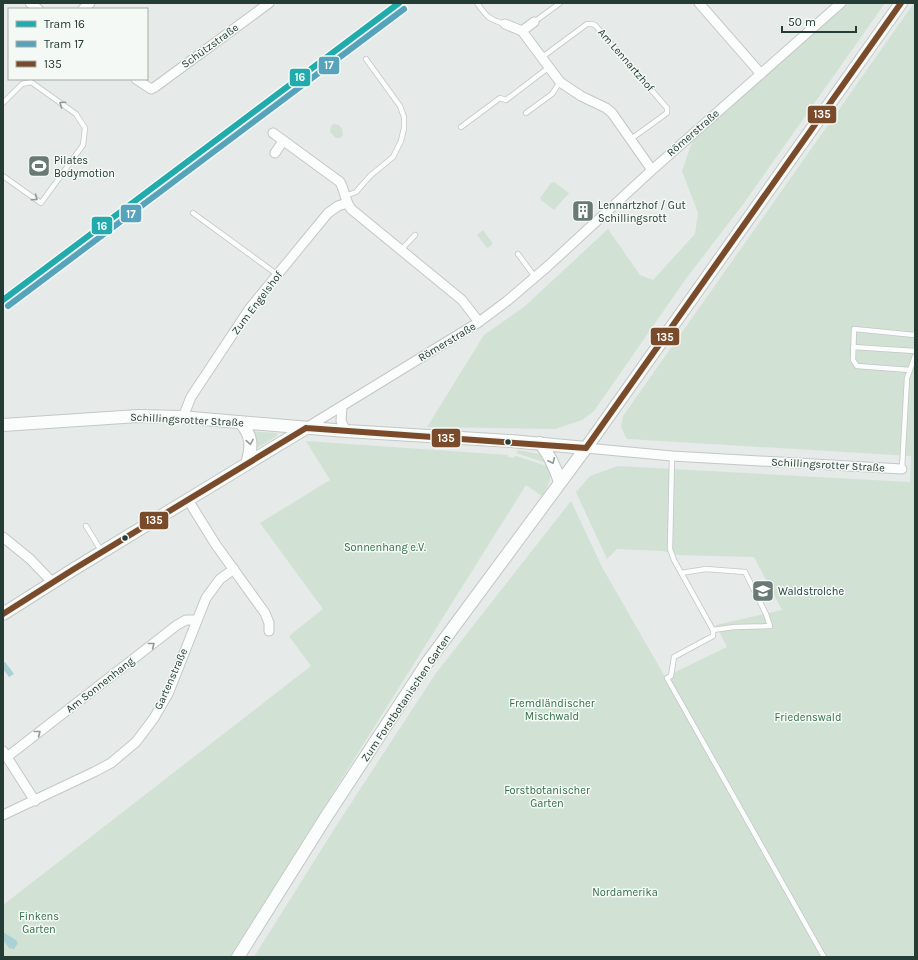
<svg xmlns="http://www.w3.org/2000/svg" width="918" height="960" font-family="Karla,sans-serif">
  <rect width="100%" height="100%" fill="#e6eae8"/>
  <!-- green -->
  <path fill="#d1e2d4" d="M849,3H885L744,203L685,280L594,411L582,420L555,429L427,427L484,335L524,307L608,229L640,275L653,280L695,234L698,213L682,171L692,142Z
    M914,3L915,957H254L338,823L436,673L571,501L602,567L665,677L727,647L716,625L782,610L754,557L677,555L663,551L617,549L607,559L576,492L590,476L618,466L910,482L911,456L627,439L621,427L623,416Z
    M334,124L339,125L342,129L343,135L340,138H336L330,132L331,126Z
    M554,182L569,193L554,210L541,200L540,198L551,183Z
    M483,230L493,244L487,248L477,235Z
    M252,431L277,433V436L257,448Z
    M306,441L508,455V457L514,458V456H516L550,467C552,479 548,486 542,496L526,485L230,957H3V905L311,666L289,636L323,609L260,523L330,480Z
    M518,450L539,454L544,457L546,463L516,453Z"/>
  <!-- water -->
  <path fill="#aad2d4" d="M5,662L14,674L9,677L3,669V664Z
    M3,932L16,940L18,943L14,949L9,948L3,940Z"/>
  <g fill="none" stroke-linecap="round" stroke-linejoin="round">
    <!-- lane casing -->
    <g stroke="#c3c7c5" stroke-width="6">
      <path id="lane" d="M477,3C487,17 488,19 505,24
        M534,22L560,3
        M541,58L587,24H592L595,25L667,108V113L631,139
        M3,103L22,84L31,82L76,114L85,128L83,145L41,203L3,176
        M526,113L552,94L560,82
        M461,127L500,98L506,100L548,68
        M345,196L356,192L370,176L393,157L401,141L404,128V117L400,106L366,59
        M193,213L278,275
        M401,250L415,235
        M518,254L535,277
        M853,347L915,351
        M910,370L857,366L853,360L854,329L915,335
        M672,456L670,549L674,560L713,630V636L674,657L671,676L667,678L824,957
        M902,469L907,378L915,356
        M86,526L102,552
        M681,573L706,569L745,572L766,614L770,626L734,627L713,630"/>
    </g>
    <!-- street casing -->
    <g stroke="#c3c7c5" stroke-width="11">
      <path id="street" d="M30,3L38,9
        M699,3L761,74
        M83,9L90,3
        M505,24L522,31L560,82L581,96L606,108L612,113L652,170
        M522,31L534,22
        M136,79L151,89L155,87L269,3
        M273,133L340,182C345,191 345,201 351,209L462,300L479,322
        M275,153L283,141
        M342,406L341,421L346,431
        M183,417L191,397L250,308L328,213L338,206L347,203
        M306,428L479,322L507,301L548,266L652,170L841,3
        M586,448L672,456L902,469
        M188,500L216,545L265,613L269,623V631
        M3,537L30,559L52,582
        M3,751L35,801
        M7,757L177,625L186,620H196
        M3,815L94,772L111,763L136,742L154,718L168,694L206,598L220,579L234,569"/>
    </g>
    <!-- secondary casing -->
    <g stroke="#c2c8c5" stroke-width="14">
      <path id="secondary" d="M240,422C253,436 252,447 247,464
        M3,425L138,416L180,417L346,431L511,441L586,448
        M540,443C550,455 555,467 560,482
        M3,614L74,569L306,428
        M238,957L326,817L427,663L591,441L901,3"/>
    </g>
    <!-- lane -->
    <use href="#lane" stroke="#fbfcfc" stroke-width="4.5"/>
    <!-- street -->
    <use href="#street" stroke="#fbfcfc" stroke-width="9"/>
    <!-- secondary -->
    <use href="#secondary" stroke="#fbfcfc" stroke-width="12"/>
    <!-- bus-1 casing -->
    <g stroke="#f4f9f6" stroke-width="9">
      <path id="bus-1" d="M306,428L586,448
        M586,448L901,3
        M3,614L74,569L306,428"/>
    </g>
    <!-- bus-1 -->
    <use href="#bus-1" stroke="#7a4b2a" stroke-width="6"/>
    <!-- tram-1 casing -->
    <g stroke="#f4f9f6" stroke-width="9">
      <path id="tram-1" d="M3,300L399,3"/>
    </g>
    <!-- tram-2 casing -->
    <g stroke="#f4f9f6" stroke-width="9">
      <path id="tram-2" d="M8,306L404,9"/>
    </g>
    <!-- tram-1 -->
    <use href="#tram-1" stroke="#22abac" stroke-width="6"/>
    <!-- tram-2 -->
    <use href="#tram-2" stroke="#57a3bc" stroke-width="6"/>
  </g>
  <!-- one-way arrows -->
  <defs><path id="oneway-chevron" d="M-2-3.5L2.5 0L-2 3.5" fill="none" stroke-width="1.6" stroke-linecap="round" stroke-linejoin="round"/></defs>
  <g stroke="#909c98">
    <use href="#oneway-chevron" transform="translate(62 104) rotate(-145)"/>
    <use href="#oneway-chevron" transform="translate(35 198) rotate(36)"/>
    <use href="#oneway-chevron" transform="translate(250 442) rotate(80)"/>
    <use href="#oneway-chevron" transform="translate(552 461) rotate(65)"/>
    <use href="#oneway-chevron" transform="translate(152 645) rotate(-38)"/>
    <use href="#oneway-chevron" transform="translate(38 733) rotate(-38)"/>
  </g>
  <!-- icons -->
  <defs>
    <g id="stadium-square" transform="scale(1.15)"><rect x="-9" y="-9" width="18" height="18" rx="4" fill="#697973" stroke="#f4f9f6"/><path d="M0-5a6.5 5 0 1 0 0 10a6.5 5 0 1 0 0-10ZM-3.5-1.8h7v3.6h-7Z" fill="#fff"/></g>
    <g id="building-square" transform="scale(1.15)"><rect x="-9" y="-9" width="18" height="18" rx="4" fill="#697973" stroke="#f4f9f6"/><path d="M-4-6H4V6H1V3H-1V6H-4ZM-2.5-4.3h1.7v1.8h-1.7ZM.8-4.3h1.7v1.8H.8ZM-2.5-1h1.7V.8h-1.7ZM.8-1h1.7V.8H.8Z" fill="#fff"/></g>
    <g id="school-square" transform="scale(1.15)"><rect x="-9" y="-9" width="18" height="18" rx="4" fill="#697973" stroke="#f4f9f6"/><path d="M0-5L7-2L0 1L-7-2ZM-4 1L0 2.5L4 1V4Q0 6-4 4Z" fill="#fff"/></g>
  </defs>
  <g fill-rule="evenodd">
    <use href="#stadium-square" x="39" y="166"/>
    <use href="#building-square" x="583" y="211"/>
    <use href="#school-square" x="763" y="591"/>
  </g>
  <!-- markers -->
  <g fill="#253c34" stroke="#f4f9f6" stroke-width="1.5">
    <circle cx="508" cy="442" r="3.5"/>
    <circle cx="125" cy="538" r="3.5"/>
  </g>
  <g text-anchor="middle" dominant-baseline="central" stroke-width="3" stroke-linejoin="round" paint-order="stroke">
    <!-- street labels -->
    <g font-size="11" fill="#253c34" stroke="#f4f9f6">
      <text transform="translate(210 46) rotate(-36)">Schützstraße</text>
      <text transform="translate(626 60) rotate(49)">Am Lennartzhof</text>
      <text transform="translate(693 133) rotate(-41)">Römerstraße</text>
      <text transform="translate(257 303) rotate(-53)">Zum Engelshof</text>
      <text transform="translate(447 342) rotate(-31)">Römerstraße</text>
      <text transform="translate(187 420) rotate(3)">Schillingsrotter Straße</text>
      <text transform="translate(828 465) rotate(3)">Schillingsrotter Straße</text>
      <text transform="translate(171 679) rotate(-66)">Gartenstraße</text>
      <text transform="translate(100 685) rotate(-38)">Am Sonnenhang</text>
      <text transform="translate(406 698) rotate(-56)">Zum Forstbotanischen Garten</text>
    </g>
    <!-- poi labels -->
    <g font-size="11" fill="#253c34" stroke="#f4f9f6" text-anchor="start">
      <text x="54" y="160">Pilates<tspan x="54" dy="13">Bodymotion</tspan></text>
      <text x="598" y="205">Lennartzhof / Gut<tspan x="598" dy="13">Schillingsrott</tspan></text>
      <text x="778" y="591">Waldstrolche</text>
    </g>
    <!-- park labels -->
    <g font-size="11" fill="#336f45" stroke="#f4f9f6">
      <text x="385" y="547">Sonnenhang e.V.</text>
      <text x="552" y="703">Fremdländischer<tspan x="552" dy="13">Mischwald</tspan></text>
      <text x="808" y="717">Friedenswald</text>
      <text x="547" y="790">Forstbotanischer<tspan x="547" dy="13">Garten</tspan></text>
      <text x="625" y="892">Nordamerika</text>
      <text x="39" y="916">Finkens<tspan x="39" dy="13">Garten</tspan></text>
    </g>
  </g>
  <g stroke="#f4f9f6" stroke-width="1.5">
    <rect x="318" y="56" width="22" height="19" rx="4" fill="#57a3bc"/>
    <rect x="289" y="68" width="22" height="19" rx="4" fill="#22abac"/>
    <rect x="807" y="105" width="30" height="19" rx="4" fill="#7a4b2a"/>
    <rect x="120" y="204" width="22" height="19" rx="4" fill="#57a3bc"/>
    <rect x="91" y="216" width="22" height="19" rx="4" fill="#22abac"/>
    <rect x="650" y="327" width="30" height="19" rx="4" fill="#7a4b2a"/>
    <rect x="431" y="428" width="30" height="20" rx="4" fill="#7a4b2a"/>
    <rect x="139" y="511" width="30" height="19" rx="4" fill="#7a4b2a"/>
  </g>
  <g font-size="11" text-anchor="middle" font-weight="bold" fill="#fff">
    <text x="329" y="69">17</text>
    <text x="300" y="81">16</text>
    <text x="822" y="118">135</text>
    <text x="131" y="218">17</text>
    <text x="102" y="230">16</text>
    <text x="665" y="341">135</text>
    <text x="446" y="442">135</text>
    <text x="154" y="524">135</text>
  </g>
  <!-- border -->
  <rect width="918" height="960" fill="none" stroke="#253c34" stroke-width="8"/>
  <!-- legend -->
  <rect x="8" y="8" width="140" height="72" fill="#f4f9f6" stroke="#a1ada8"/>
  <rect x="16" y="21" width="20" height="6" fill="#22abac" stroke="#a1ada8"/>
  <text x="44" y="28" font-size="12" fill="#253c34">Tram 16</text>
  <rect x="16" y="41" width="20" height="6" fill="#57a3bc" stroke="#a1ada8"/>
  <text x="44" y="48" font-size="12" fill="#253c34">Tram 17</text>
  <rect x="16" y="61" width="20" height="6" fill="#7a4b2a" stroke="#a1ada8"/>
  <text x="44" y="68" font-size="12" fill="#253c34">135</text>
  <!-- scale -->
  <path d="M782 26v6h74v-6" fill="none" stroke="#253c34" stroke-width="2"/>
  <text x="788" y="26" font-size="12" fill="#253c34" stroke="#f4f9f6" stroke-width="3" paint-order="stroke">50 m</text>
</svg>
